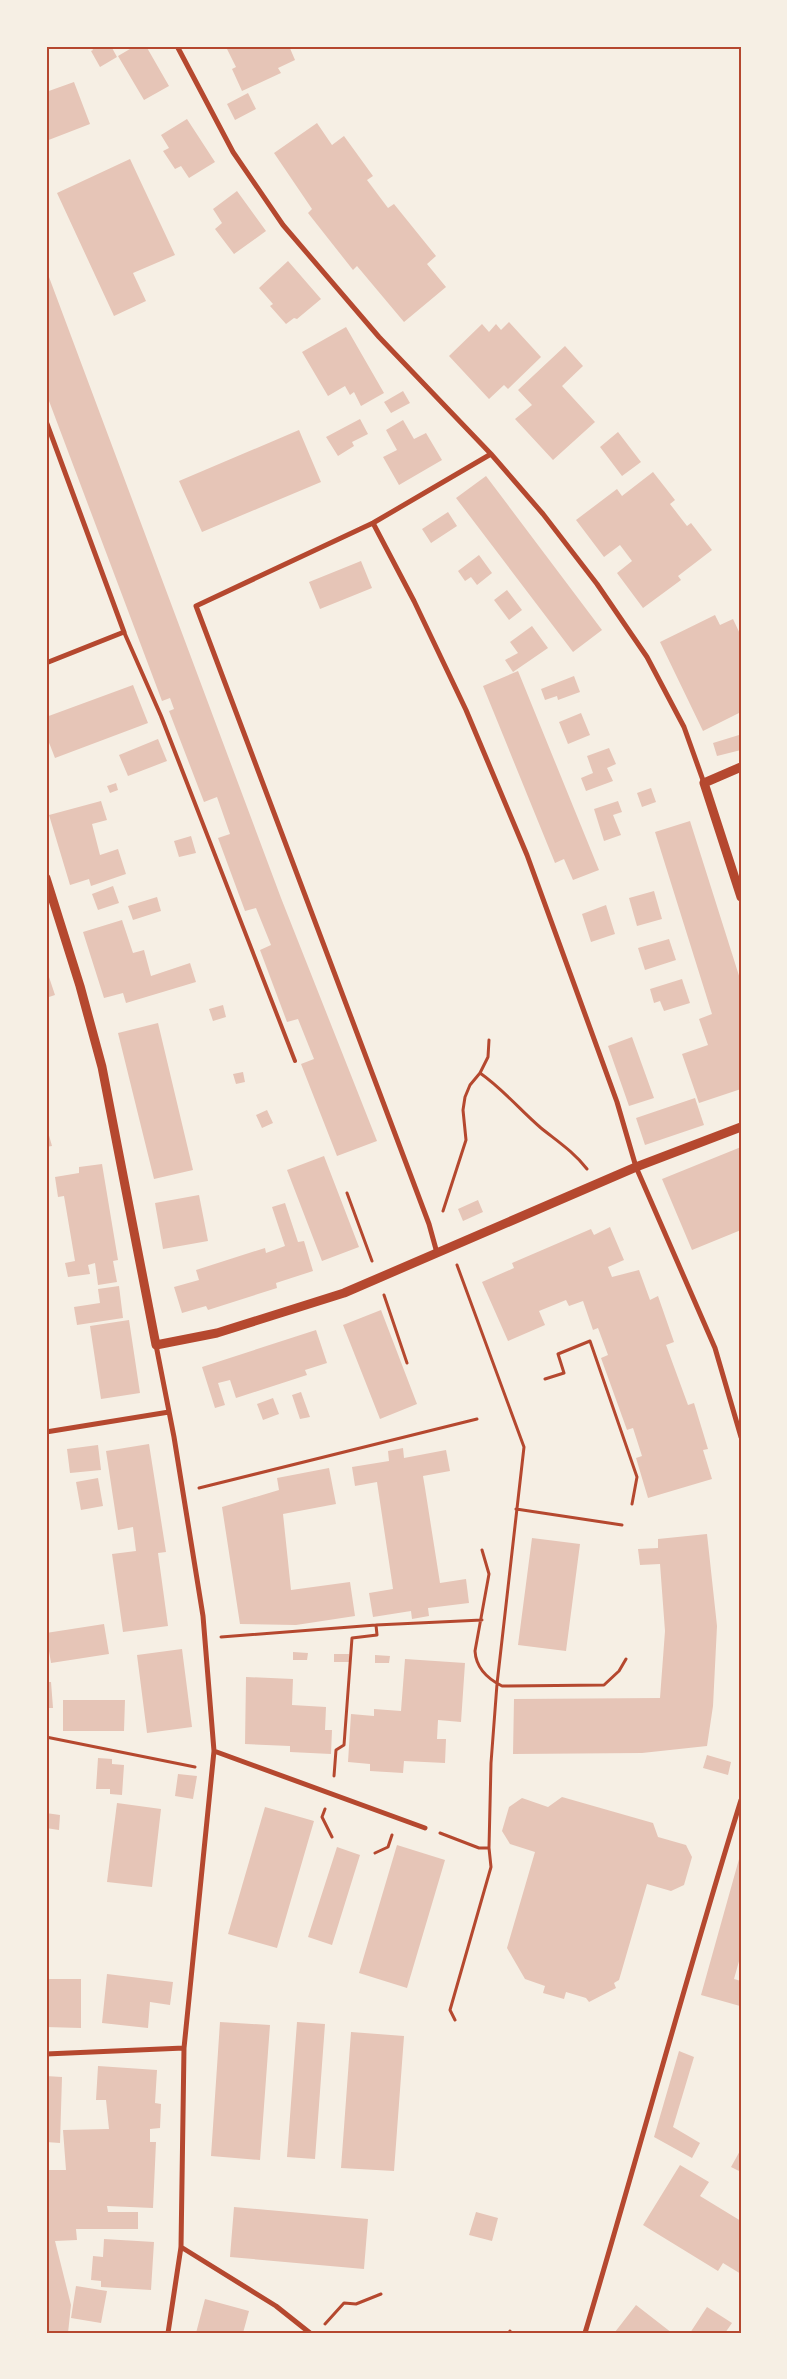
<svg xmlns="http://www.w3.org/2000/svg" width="787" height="2379" font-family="'Alegreya Sans',sans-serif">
  <rect width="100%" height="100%" fill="#f6efe4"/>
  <!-- building -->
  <path fill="#e6c5b7" d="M91,46H111L117,57L100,67L91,51L93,50Z
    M135,46H146L169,86L144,100L118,56Z
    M232,46H289L295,60L278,68L281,73L242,91L232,69L236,67L227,49Z
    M74,82L90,124L46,141V92Z
    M248,93L256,109L235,120L227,104Z
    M187,119L215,162L189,178L181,166L175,169L163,151L169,148L161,135Z
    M317,123L332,145L344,136L373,176L367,180L388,208L394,204L436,256L427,264L446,287L404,322L357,266L353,270L308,213L312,209L274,153Z
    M130,159L175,255L133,273L146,301L114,316L57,193Z
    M237,191L266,231L234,254L215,229L222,223L213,209Z
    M288,261L321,299L297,319L294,318L286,324L270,306L273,304L259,288Z
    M46,269L281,898L377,1141L337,1156L301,1064L314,1059L298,1019L287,1022L260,950L271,945L256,908L245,911L218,838L230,834L217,797L204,802L169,711L174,709L170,698L162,701L46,393Z
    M509,322L541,357L508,389L504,385L489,399L449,356L482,324L489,332L496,324L501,330Z
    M346,327L384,393L361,406L354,392L350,395L345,386L328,396L302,352Z
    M565,346L583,366L562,386L595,422L553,460L515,419L532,405L518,390Z
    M403,391L410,403L391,413L384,402Z
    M360,419L368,434L352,442L354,446L338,456L326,437Z
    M403,420L414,439L426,433L442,460L399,485L383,457L397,450L386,430Z
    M299,430L321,482L202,532L179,481Z
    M618,432L641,462L622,476L600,447Z
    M653,472L675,500L670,504L687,526L691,523L712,550L678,576L681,580L643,608L617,573L632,561L620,545L604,557L576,520L617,489L622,496Z
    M486,476L602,630L573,652L456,498Z
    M448,512L457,526L431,543L422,529Z
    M479,555L492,573L477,585L471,577L465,581L458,571Z
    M361,561L372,588L320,609L309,582Z
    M507,590L522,610L509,620L494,600Z
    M715,615L720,625L733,619L741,636V712L703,731L660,642Z
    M532,626L548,648L513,672L505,660L518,653L510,642Z
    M518,671L599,870L573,880L564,859L555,863L483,686Z
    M574,676L580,692L558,700L557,696L545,700L541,689Z
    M133,685L148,723L55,758L46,735V717Z
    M581,713L590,735L568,744L559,722Z
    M739,735L741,750L717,756L713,743Z
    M158,739L167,761L128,776L119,755Z
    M609,748L616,764L607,768L613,781L586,791L581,778L593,773L587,756Z
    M116,783L118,790L110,793L107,786Z
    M651,788L656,802L642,807L637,793Z
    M101,801L107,820L92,824L100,855L118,849L126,874L91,886L89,879L70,885L49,815Z
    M618,801L622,812L613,815L621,835L604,841L594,809Z
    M690,821L741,982V1089L699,1103L682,1054L708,1045L699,1019L712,1014L655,832Z
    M191,836L196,853L179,857L174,841Z
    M113,886L119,903L98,910L92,894Z
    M654,891L662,919L637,926L629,898Z
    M157,897L161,911L133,920L128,906Z
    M606,905L615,934L591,942L582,914Z
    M122,920L133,953L144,950L151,976L190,963L196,982L126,1003L123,993L104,998L83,932Z
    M669,939L676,960L645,970L638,948Z
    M46,968L55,995L46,998Z
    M682,979L690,1003L664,1011L660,1001L654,1003L650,989Z
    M223,1005L226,1017L213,1021L209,1009Z
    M158,1023L193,1170L154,1179L118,1033Z
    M632,1037L654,1098L629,1106L608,1046Z
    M243,1072L245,1082L236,1084L233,1074Z
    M695,1098L704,1125L645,1145L636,1118Z
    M267,1110L273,1123L262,1128L256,1115Z
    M46,1125L52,1146L46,1147Z
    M741,1147V1230L692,1250L662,1179Z
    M324,1156L359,1247L322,1261L287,1170Z
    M102,1164L118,1260L113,1261L117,1282L98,1285L95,1263L88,1265L90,1274L68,1277L65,1263L75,1261L64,1196L58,1197L55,1177L79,1173V1167Z
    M199,1195L208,1241L163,1249L155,1203Z
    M478,1200L483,1212L463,1221L458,1209Z
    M285,1203L298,1242L304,1241L313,1271L276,1283L277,1288L208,1310L206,1306L182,1313L174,1287L199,1280L196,1270L265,1248L266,1253L285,1246L272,1207Z
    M610,1227L624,1260L608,1267L612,1277L639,1270L650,1300L658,1296L674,1342L666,1345L688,1405L694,1403L708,1449L703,1450L712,1479L648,1498L636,1458L642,1456L633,1428L627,1430L601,1358L608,1355L598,1328L593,1330L583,1301L569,1306L566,1300L539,1311L545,1325L508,1341L482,1282L514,1268L512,1263L591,1229L594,1235Z
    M119,1286L123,1318L77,1325L74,1307L100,1303L98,1289Z
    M381,1310L417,1404L380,1419L343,1325Z
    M129,1320L140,1393L101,1399L90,1326Z
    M316,1330L327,1363L305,1370L307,1375L236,1398L230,1380L218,1383L225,1405L215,1408L202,1367Z
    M301,1392L310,1417L300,1419L292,1395Z
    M273,1398L279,1414L263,1420L257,1404Z
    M149,1444L166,1552L158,1553L168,1626L123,1632L112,1554L136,1551L133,1527L118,1530L106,1451Z
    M98,1445L101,1470L70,1473L67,1449Z
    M403,1448L404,1458L446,1450L450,1471L423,1476L425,1488L440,1583L466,1579L469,1603L428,1608L429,1616L412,1619L411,1611L373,1617L369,1593L393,1589L392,1582L377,1482L355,1486L352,1467L389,1461L388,1451Z
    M329,1468L336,1504L283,1514L291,1590L350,1582L355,1616L296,1625L240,1624L222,1507L279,1490L277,1478Z
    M98,1478L103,1506L81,1510L76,1482Z
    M707,1534L717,1626L713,1706L707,1746L642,1753L513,1754L514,1699L660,1698L665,1631L660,1564L640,1565L638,1549L658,1548V1539Z
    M532,1538L580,1544L566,1651L518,1645Z
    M104,1624L109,1654L51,1663L46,1633Z
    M182,1649L192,1727L147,1733L137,1655Z
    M293,1652L308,1653L307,1660H293Z
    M334,1654H349V1662H334Z
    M375,1655L390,1656L389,1663H375Z
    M405,1659L465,1663L461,1722L438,1720L437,1739H446L445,1763L404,1761L403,1773L370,1771V1764L348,1762L351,1714L374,1716V1709L401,1711Z
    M246,1677L293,1679L292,1705L326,1707L325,1730H332L331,1754L290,1752V1746L245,1744Z
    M46,1682H51L53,1708H46Z
    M63,1700H125L124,1731H63Z
    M707,1755L731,1762L728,1775L703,1768Z
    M98,1758L112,1759V1764L124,1765L122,1795L110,1794V1789H96Z
    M178,1774L197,1776L193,1799L175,1796Z
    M562,1797L653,1823L658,1837L686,1845L692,1857L684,1885L671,1891L647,1884L619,1980L614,1983L616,1988L589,2002L586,1998L566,1992L564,1999L543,1993L545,1986L525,1979L507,1948L535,1852L510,1844L502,1831L509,1807L522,1798L548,1807Z
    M117,1803L161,1809L152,1887L107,1882Z
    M265,1807L314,1821L277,1948L228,1934Z
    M46,1813L60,1815L59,1830L46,1828Z
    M397,1845L445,1860L407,1988L359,1973Z
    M337,1847L360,1855L332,1945L308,1937Z
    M741,1852V1954L734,1979L741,1981L740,2006L701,1995Z
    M107,1974L173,1982L170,2005L150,2002L148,2028L102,2023Z
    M46,1979H81V2028L46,2027Z
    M220,2022L270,2025L260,2160L211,2156Z
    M297,2022L325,2024L315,2159L287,2157Z
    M351,2032L404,2036L394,2171L341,2168Z
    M679,2051L694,2057L673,2127L700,2143L692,2158L654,2137Z
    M98,2066L157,2070L155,2103L161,2104L160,2128L150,2129V2142H156L153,2208L107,2206L108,2212H138V2229H76L77,2240L55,2241L71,2305L68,2333H46V2170H66L63,2130L109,2129L106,2100H96Z
    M46,2076L62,2077L60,2143L46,2142Z
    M741,2149V2172L731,2167Z
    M680,2165L709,2182L700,2196L741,2221V2274L723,2263L718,2271L643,2225Z
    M234,2207L368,2219L364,2269L230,2257Z
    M476,2212L498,2218L492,2241L469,2235Z
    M104,2239L154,2242L151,2290L101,2287V2281L91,2280L93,2256L103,2257Z
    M76,2286L107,2291L101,2323L71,2318Z
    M205,2299L249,2311L243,2333H196Z
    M636,2305L672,2333L615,2332Z
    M707,2307L732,2323L725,2333H690Z"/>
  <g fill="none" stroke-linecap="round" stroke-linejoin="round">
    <!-- path -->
    <path stroke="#b5482f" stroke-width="3" d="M480,1073C503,1089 520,1110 541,1128C557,1141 574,1152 587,1169
      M347,1193L372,1261
      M443,1211L466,1140L463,1110L465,1097L470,1085L480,1073L488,1057L489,1040
      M384,1295L407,1363
      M545,1379L564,1373L558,1354L590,1341L637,1477L632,1504
      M199,1488L477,1419
      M516,1509L622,1525
      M482,1550L489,1574L475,1651C476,1668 488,1679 502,1686L604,1685L619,1671L626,1659
      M221,1637L376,1625L482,1620
      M46,1737L195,1767
      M334,1776L336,1750L344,1745L352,1638L377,1635L376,1625
      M325,1809L322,1817L332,1837
      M440,1833L479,1848H489
      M375,1853L388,1847L392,1835
      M455,2020L450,2010L491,1867L489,1848L491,1763L497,1684L524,1447L457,1265
      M325,2324L344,2303L356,2304L381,2294
      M509,2333L510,2331"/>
    <!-- service -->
    <path stroke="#b5482f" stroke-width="4" d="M124,632L161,716L295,1061"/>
    <!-- minor -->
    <path stroke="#b5482f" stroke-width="5" d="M177,46L233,152L283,225L379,337L491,454L543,514L597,584L647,657L684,727L704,783
      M46,421L124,632L46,663
      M373,523L414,601L466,710L527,855L617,1102L636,1167L715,1348L741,1437
      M437,1253L429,1224L196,606L373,523L491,454
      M156,1345L174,1437L203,1616L214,1751L184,2048L181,2247L168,2333
      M46,1432L169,1412
      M214,1751L425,1828
      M46,2054L184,2048
      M181,2247L276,2306L310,2333
      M585,2333C638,2156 686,1977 741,1800"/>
    <!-- tertiary -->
    <path stroke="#b5482f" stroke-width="9" d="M741,767L704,783L741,897
      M46,878L80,986L102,1067L156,1345L217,1333L344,1293L636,1167L741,1127"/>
  </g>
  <!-- border -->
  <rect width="787" height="2379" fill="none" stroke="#f6efe4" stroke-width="95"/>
  <rect x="48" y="48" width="692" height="2284" fill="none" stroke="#b5482f" stroke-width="2"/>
</svg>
